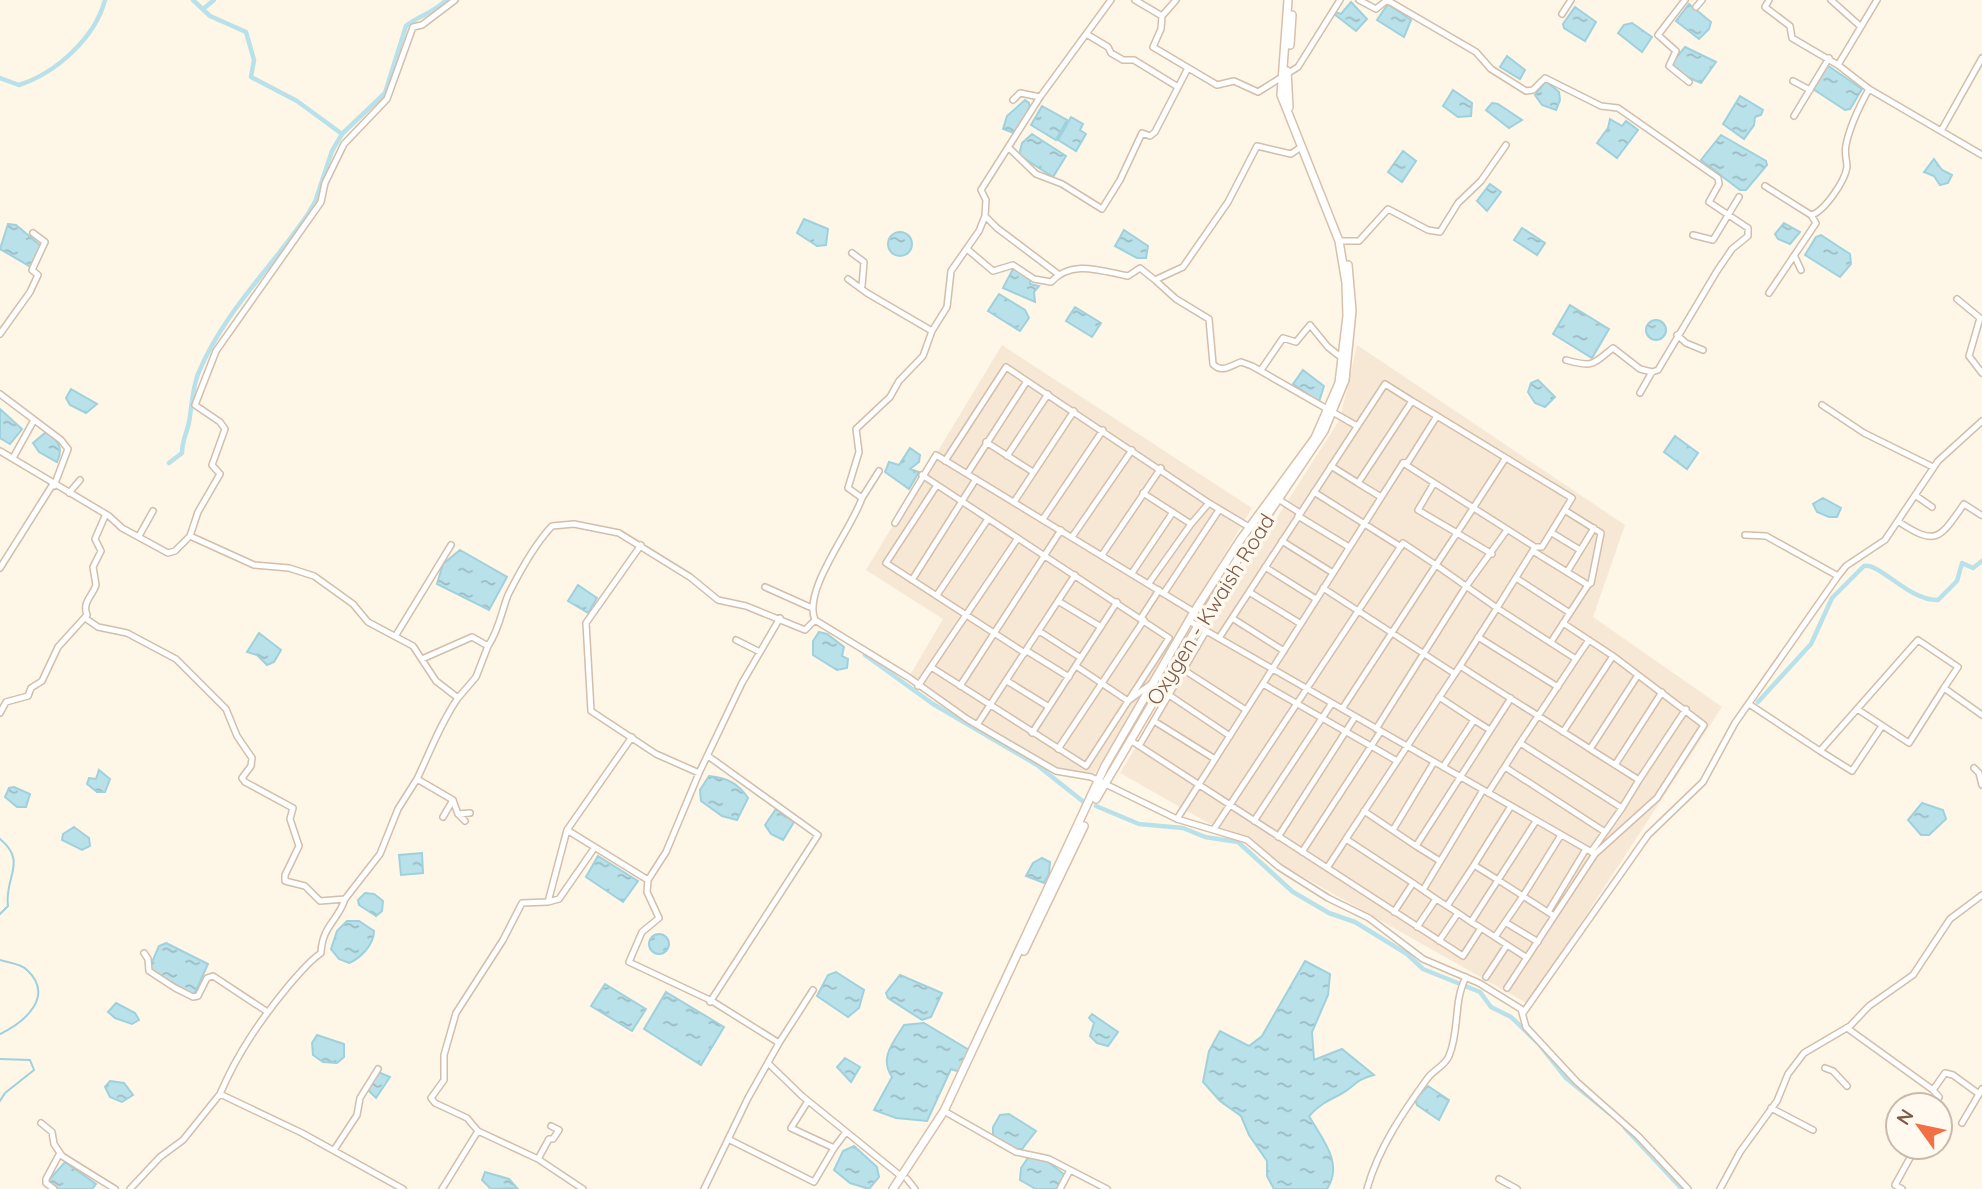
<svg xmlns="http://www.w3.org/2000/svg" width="1982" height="1189" font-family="Quicksand,sans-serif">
  <defs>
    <pattern id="water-ripples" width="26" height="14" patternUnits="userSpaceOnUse" patternTransform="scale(1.75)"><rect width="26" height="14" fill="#b9e1ea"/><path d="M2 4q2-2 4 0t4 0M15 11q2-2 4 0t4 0" fill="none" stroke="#9bbac0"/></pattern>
  </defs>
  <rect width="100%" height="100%" fill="#fef6e7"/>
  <!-- residential -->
  <path fill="#f7e8d5" d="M1002,345L1252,508L1094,775L1057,770L956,710L909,677L943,619L866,570Z
    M1357,345L1625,525L1593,617L1722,707L1528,1004L1120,773L1229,593L1340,419Z"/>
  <!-- water -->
  <path fill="url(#water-ripples)" stroke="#9fd1dd" stroke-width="2" d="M1351,2L1367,19L1356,31L1334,14L1335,12L1341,14Z
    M1388,4L1411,20L1404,37L1377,20Z
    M1689,4L1711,22L1709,29L1699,39L1676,21Z
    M1575,7L1596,22L1585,41L1564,28L1563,24Z
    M1632,23L1652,37L1642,52L1618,33L1624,25Z
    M1685,47L1716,62L1701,83L1687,77L1671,64Z
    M1507,56L1525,70L1520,79L1500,67Z
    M1827,65L1862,89L1850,109L1845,110L1813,89Z
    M1546,81L1559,92L1560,100L1556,110L1542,105L1535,95Z
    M1453,90L1472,103L1471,116L1458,117L1443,106Z
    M1740,96L1763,110L1761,115L1755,117L1754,125L1744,139L1723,124Z
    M1025,100L1029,103L1030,110L1014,133L1003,129L1007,116Z
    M1492,103L1498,104L1522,120L1509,128L1486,110Z
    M1042,106L1067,120L1056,140L1031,125Z
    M1071,117L1083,124L1080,130L1086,134L1076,151L1058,140Z
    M1610,119L1622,126L1626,121L1638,130L1617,158L1597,143L1608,128Z
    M1032,134L1066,156L1053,177L1019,155L1022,143Z
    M1721,135L1766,161L1767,165L1746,190H1740L1701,160Z
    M1403,151L1416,161L1402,182L1388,172Z
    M1934,159L1942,170L1952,175L1948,183L1940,185L1934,176L1924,172Z
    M1490,184L1501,192L1487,211L1477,201Z
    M804,219L828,229L826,245L817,246L797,233Z
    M1784,223L1800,232L1790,244L1778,239L1775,234Z
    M8,224L16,225L41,246L31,267L0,249Z
    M1522,228L1545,243L1537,255L1514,240Z
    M1124,230L1148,246L1146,258H1137L1115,246Z
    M888 244a12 12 0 1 1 24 0a12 12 0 1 1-24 0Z
    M1821,235L1850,254L1851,264L1840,277L1805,255L1816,237Z
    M1014,267L1031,278L1030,284L1039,286L1034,292L1035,302L1003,288Z
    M999,294L1025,310L1029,318L1020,331L988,311Z
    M1570,305L1609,329L1592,358L1553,334Z
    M1075,307L1101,323L1092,337L1066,321Z
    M1646 330a10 10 0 1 1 20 0a10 10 0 1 1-20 0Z
    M1303,370L1324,386L1319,402L1293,384Z
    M1538,380L1555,397L1545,407L1535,403L1528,392L1531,383Z
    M71,389L97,404L86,413L70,405L66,398Z
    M0,409L22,429L10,444L0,438Z
    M46,432C58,440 64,448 57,462L39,452L33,443Z
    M1675,436L1698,453L1687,469L1664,452Z
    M910,448L920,455L919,462L910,469L919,472L909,489L885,472L889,462L899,465Z
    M1823,498L1841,508L1837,517H1829L1817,512L1813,504Z
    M460,550L507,577L489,610L437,584L443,564Z
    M578,585L597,598L588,613L568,601Z
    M819,632L827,634L844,647L842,656L848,659L847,668L837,670L813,655V641Z
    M259,633L281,650L274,662L267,665L257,655L247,652Z
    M99,770L110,779L105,792H97L87,784L89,778L96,779Z
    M709,776C727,778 738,783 748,798L737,820L722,816L701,801L700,790Z
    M14,787L30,794L26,807H17L5,797L9,788Z
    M1922,803L1943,810L1946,819L1929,835H1921L1908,820Z
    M776,809L794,822L783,840L771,834L765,825Z
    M74,827L89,838L90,846L82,850L62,840L63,834Z
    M422,853L423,873L401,875L399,855Z
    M598,856L638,881L623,902L586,877Z
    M1042,858L1050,862L1049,874L1044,883L1026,876L1033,863Z
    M365,893L374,894L383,901L382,911L376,916L359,905L358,900Z
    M347,921H359L374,931C374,944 361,958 349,963L339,959L331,949L337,931Z
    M649 944a10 10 0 1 1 20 0a10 10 0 1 1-20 0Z
    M166,943L208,964L194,995L149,969L159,946Z
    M1305,961L1330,974L1328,995L1312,1032L1314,1060L1342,1049L1374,1075C1354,1080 1356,1086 1341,1094C1327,1101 1319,1105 1309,1116C1322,1139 1344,1163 1327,1189H1274L1267,1176V1161L1249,1135L1241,1116L1220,1101L1203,1082L1209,1051L1220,1031L1249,1046L1262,1036Z
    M836,972L864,990L859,1008L848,1017L817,996L828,975Z
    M900,975L942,993L931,1017L922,1020L888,998L886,993Z
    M605,984L646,1009L632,1031L591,1006Z
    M666,992L724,1027L701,1065L644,1029Z
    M116,1003L135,1013L139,1020L132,1024L115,1018L108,1012Z
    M1092,1014L1118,1032L1108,1046L1097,1043L1090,1036L1094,1023L1089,1018Z
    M924,1023L969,1050L960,1072L951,1069L927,1121L896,1118L874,1110L892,1077C879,1058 893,1043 904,1025Z
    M317,1035L344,1044V1057L337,1063L323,1062L313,1055L312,1043Z
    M845,1058L860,1067L851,1082L837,1067Z
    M378,1072L390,1077L376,1098L367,1089Z
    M110,1081L124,1083L133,1095L122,1102L110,1097L105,1087Z
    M1428,1086L1449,1100L1439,1120L1417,1105L1415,1099Z
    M1009,1114L1036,1131L1022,1149H1014L993,1137V1127L1000,1115Z
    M854,1146L877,1167L879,1177L869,1189L850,1183L834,1170L843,1151Z
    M1029,1156L1043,1158L1065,1175L1058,1189H1036L1020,1180L1021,1168Z
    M65,1162L96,1184L92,1189H59L48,1181Z
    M485,1172L509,1179L517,1188L491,1189L482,1180Z"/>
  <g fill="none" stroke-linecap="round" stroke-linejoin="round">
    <!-- stream -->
    <path stroke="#9fd1dd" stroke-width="2" d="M0,839C28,862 4,877 8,906L0,914
      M0,960C8,963 20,963 27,970C55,996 25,1022 0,1034
      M0,1059L30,1060L34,1070L5,1093L0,1101"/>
    <!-- canal -->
    <path stroke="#b9e1ea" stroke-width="4.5" d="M193,0L210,16L246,32L254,60L251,77L297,101L342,134
      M203,9L214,0
      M0,78L19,85C56,73 95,38 105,0
      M169,463L182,453C182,440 187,433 189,422C192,406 192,390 198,374C223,313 272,267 308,214L315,202L332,151L342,134L385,93L406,26C419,15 434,13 446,0
      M865,655L933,704L1037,765L1085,803
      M1758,702L1811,644L1832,598L1864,566C1879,562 1909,601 1938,600L1957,581L1962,563L1973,568L1982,561
      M1096,806L1139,824L1183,828L1205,837L1238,842L1293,892L1329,913L1355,922L1407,954L1423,969L1480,992L1491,1007L1511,1017L1539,1044L1566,1078L1609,1113
      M1625,1128L1682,1189"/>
    <!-- street casing -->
    <g stroke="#d2beab" stroke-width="8">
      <path id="street" d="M1135,0L1162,16L1176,0
        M1359,0L1376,9L1387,0
        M1387,0L1476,52L1491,69L1526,91L1533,90L1545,78L1601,106L1618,108L1718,178L1719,184L1709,202L1748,228V236L1732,249L1717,271L1658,370L1652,372L1640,369L1613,348C1593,364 1593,368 1566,360
        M1685,0L1658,35L1676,51L1669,66L1689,82
        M1769,0L1765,7L1790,26L1792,38L1838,65
        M1831,0L1860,26
        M1696,7L1702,0
        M1562,14L1571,0
        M1162,16L1161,29L1153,47L1217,85L1234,81L1258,92L1298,67L1340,0
        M1088,35L1108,47L1111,53L1123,60H1134L1178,87
        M1793,81L1810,90
        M1869,89L1982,155
        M1013,100L1020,93L1040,97
        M1794,116L1829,58
        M1941,131L1982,58
        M1009,148L1036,174L1062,184L1102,209L1120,180L1142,133L1150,136L1155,132L1188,68
        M1765,186L1811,215L1816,223L1769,293
        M1811,215C1824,212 1845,181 1847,167C1847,160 1844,154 1846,145C1850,125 1859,107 1869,89L1838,65L1877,0
        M985,216L997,228L1058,274
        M1693,235L1713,240L1739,197
        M1339,241H1359L1388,209L1428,230L1440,232L1458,203L1481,181L1506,145
        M967,249L993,271L1013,265L1034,279L1051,282C1072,259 1101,271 1128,276L1140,268L1155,280L1183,267L1228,202L1257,146L1291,154L1301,147
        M852,253L864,262L862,286
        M1795,257L1801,270
        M848,279L867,293L932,331
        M1155,280L1176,299L1209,319L1213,364C1222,374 1231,365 1241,362L1252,366L1357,426
        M1957,299L1980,318L1969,356L1982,373
        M0,334L30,292L38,275L32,270L45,242L33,233
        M1677,335L1686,343L1703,350
        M1261,370L1283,338L1296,342L1310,325L1328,347L1342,358
        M1640,393L1652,372
        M0,394L61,440L68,449L54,486
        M1822,405L1864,433L1933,467
        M1437,416L1572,498L1542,547H1535
        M986,442L1033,472
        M0,451L109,516L122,528L168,553L175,551L190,536L198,512L220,474L212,465L225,429L220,422L195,405L216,351L321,202L325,183L344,144L387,99L413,27L422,25L455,0
        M1007,456L1048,394
        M13,458L34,420
        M945,461L1006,367L1209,503L1191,524
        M1331,466L1358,483
        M967,474L1027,381
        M922,475L1169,638L1086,766L931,667
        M937,485L886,563L1025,653
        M1314,492L1401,547
        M69,493L80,480
        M1143,493L1191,524L1149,583
        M1915,495L1932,507
        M1275,497L1300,513
        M1381,497L1358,483L1412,401L1437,416L1408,462L1403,463
        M862,498L879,471
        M1014,502L1074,411
        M1209,503L1249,527
        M1298,516L1349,547
        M1043,519L1103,430
        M1899,522C1937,547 1940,538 1964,504L1981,515
        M895,523L936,455L1194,612
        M1552,533L1580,550
        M1745,535L1766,536L1838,576
        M139,536L153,511
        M190,536L254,565L289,568L314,576L353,604L368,622L413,646L436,681L458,698C441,722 430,752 417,779L453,800L443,817
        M1072,537L1132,450
        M1282,541L1333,573
        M641,545L586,623L591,711L656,754L699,773L742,683L780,618
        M1533,551L1588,585L1591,583L1601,533L1566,511
        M1492,554L1457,533L1505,459
        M1102,555L1161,468
        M1265,567L1316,599
        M0,568L53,484
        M1567,572L1594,528
        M1132,573L1173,512
        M1516,578L1570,613
        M912,580L976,479
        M765,587L812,608
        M1323,588L1455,674
        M1249,592L1301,624
        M1164,593L1219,510
        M937,595L988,519
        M1058,601L1101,627
        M85,618L98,627L127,633L176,659L226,709L237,736L252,758L251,766L242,778L245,782L293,808L290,819L299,846L285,875V881L305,886L320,901L345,899C338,921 322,926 321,953C308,962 301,972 290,984C261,1019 238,1052 220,1094L302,1133L403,1189
        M1141,618L1159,590
        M1232,618L1284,651
        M815,620C802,590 852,529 862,498L848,488L859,452L856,429L890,397L899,381L923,356L932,331L947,307L951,271L979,231L985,216L986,200L981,190L1040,97L1111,0
        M1189,621L1595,854
        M1563,623L1613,656
        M1039,631L1081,658
        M396,635L451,545
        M1478,637L1558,687
        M1219,638L1385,384L1412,401
        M736,640L760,652
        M1551,642L1588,585
        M1027,651L1069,677
        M422,659L472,637L488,646C499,630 501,613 508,595C520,571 534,545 552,526L574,524L619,533L690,577L718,600L746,606L805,630L815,620L908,677L967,719L1056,771L1091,777L1177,819L1247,840L1279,867L1328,898L1369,918L1423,959L1479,983L1521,1009L1526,1027L1577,1082L1638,1136L1688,1189
        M1576,659L1589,640
        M1076,666L1128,701L1151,684
        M1184,670L1246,710
        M1007,681L1049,707
        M1263,684L1397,761
        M918,686L1018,538
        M960,686L1061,530
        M1169,695L1230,736
        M1439,697L1474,720
        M458,698L476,677L488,646
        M1749,704L1820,751L1918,640L1958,667L1944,688L1982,715
        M1857,709L1909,743L1944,688
        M0,713L6,702L28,696L31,688L42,681L58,647L87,615C82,602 92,597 96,585L93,567L101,551L95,539L105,516
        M1154,721L1215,759
        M977,725L1075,575
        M1376,729L1465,588L1507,530
        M1032,733L1117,602
        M1130,740L1463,956L1481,928L1527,958
        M1520,743L1576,659L1497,608L1460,666C1503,694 1547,721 1590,749
        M1139,746L1206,631
        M1058,749L1144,620
        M1820,751L1852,771L1882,726
        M708,756L818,835L710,1002
        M1615,765L1662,692
        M1443,767L1474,720L1490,730
        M1505,767L1605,832
        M1974,768L1979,773L1982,785
        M1639,780L1686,709
        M1488,793L1520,743L1622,808L1639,780L1590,749L1638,675L1613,656L1563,732
        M453,800L458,814L465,821
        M1364,811L1416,846
        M458,814L470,813
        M1177,819L1403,463L1535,547L1497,608L1436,565L1342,709
        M1254,821L1332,703
        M1214,829L1403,543L1436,565L1457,533L1418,510L1434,483
        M567,830L648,880L647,892L659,918L642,932L629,962L712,1001L779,1043L748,1098L704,1189
        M1393,830L1434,762
        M1278,837L1355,717
        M1346,839L1460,666
        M1302,852L1381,731
        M1591,852L1622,808
        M1440,861L1416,846L1511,698
        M1474,865L1511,806
        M1327,868L1346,839L1413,883
        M648,880L666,852L699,773
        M345,899L380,854L398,809L417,779
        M1436,899L1423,890L1483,790
        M548,902L559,899L595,847
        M1447,906L1474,865L1498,880L1536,821
        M1394,912L1413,883L1423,890
        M1548,912L1586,849
        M1505,922L1538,942
        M1417,927L1436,899L1458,913
        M1481,928L1471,922L1498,880L1523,896L1561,835
        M1495,937L1523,896L1554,916
        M1439,941L1458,913L1471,922
        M144,953L148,959L149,971L175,988L193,997L198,996L207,978L213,976L266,1011
        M1486,977L1507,945
        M1507,988L1595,854L1657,798L1704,725L1638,675
        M1523,1013L1648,835L1703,782L1735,723L1838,576L1846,566L1885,540L1938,461L1982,421
        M1847,1028L1933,1090L1939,1097L1935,1105
        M779,1043L813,990
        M769,1064L802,1096L902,1177
        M1825,1068L1833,1071L1847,1086
        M1933,1090L1945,1073L1953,1075L1979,1094
        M1771,1108L1813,1130
        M944,1111L1016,1152L1049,1159L1107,1189
        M41,1123L52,1132L54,1144L62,1156L115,1189
        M1962,1123L1982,1089
        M478,1131L538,1159L583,1189
        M728,1139L814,1182L834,1148L791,1128L808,1101
        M834,1148L846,1132
        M334,1150L357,1115L360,1098L378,1069
        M538,1159L549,1139H553L559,1130L551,1126
        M907,1179L915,1189
        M1499,1179L1517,1189
        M54,1189L46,1183V1179L60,1153
        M130,1189L160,1157L183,1140L220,1094
        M442,1189L478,1131L467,1118L435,1103L431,1098L444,1080V1055L456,1013L503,940L522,903L548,902L567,830L632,737
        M1060,1189L1070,1170
        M1367,1189C1378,1149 1403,1112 1427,1079C1433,1070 1445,1066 1449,1056C1460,1030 1453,1002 1466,977
        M1720,1189L1740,1152L1777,1101L1788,1074L1804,1053L1850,1026L1869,1006L1913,975L1950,919L1982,895
        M1902,1189L1895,1185L1916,1147"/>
    </g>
    <!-- secondary casing -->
    <g stroke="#d8c0ab" stroke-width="10">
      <path id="secondary" d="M1290,45L1292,15
        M1287,71L1289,107
        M1096,799L1232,568L1324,431L1345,380L1352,311L1348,265
        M1024,951L1084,826
        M893,1189L944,1111L1105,766L1194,612L1241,539L1315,438L1339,383L1347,316L1346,283L1339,241L1281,95L1288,0"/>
    </g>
    <!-- street -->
    <use href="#street" stroke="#fff" stroke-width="5"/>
    <!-- secondary -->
    <use href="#secondary" stroke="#fff" stroke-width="7"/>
  </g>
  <g text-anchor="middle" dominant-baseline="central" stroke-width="7" stroke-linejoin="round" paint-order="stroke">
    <!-- street labels -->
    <g font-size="21" fill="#7b5c48" stroke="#fff9ef">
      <text transform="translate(1210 609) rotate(-58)">Oxygen - Kwaish Road</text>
    </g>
  </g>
  <!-- north arrow -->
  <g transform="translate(1919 1126) rotate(303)"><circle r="33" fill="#fff9ef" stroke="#cabaac" stroke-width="2"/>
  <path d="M0-5L12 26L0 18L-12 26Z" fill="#f27043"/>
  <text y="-10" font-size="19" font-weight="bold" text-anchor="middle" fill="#7b5c48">N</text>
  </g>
</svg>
